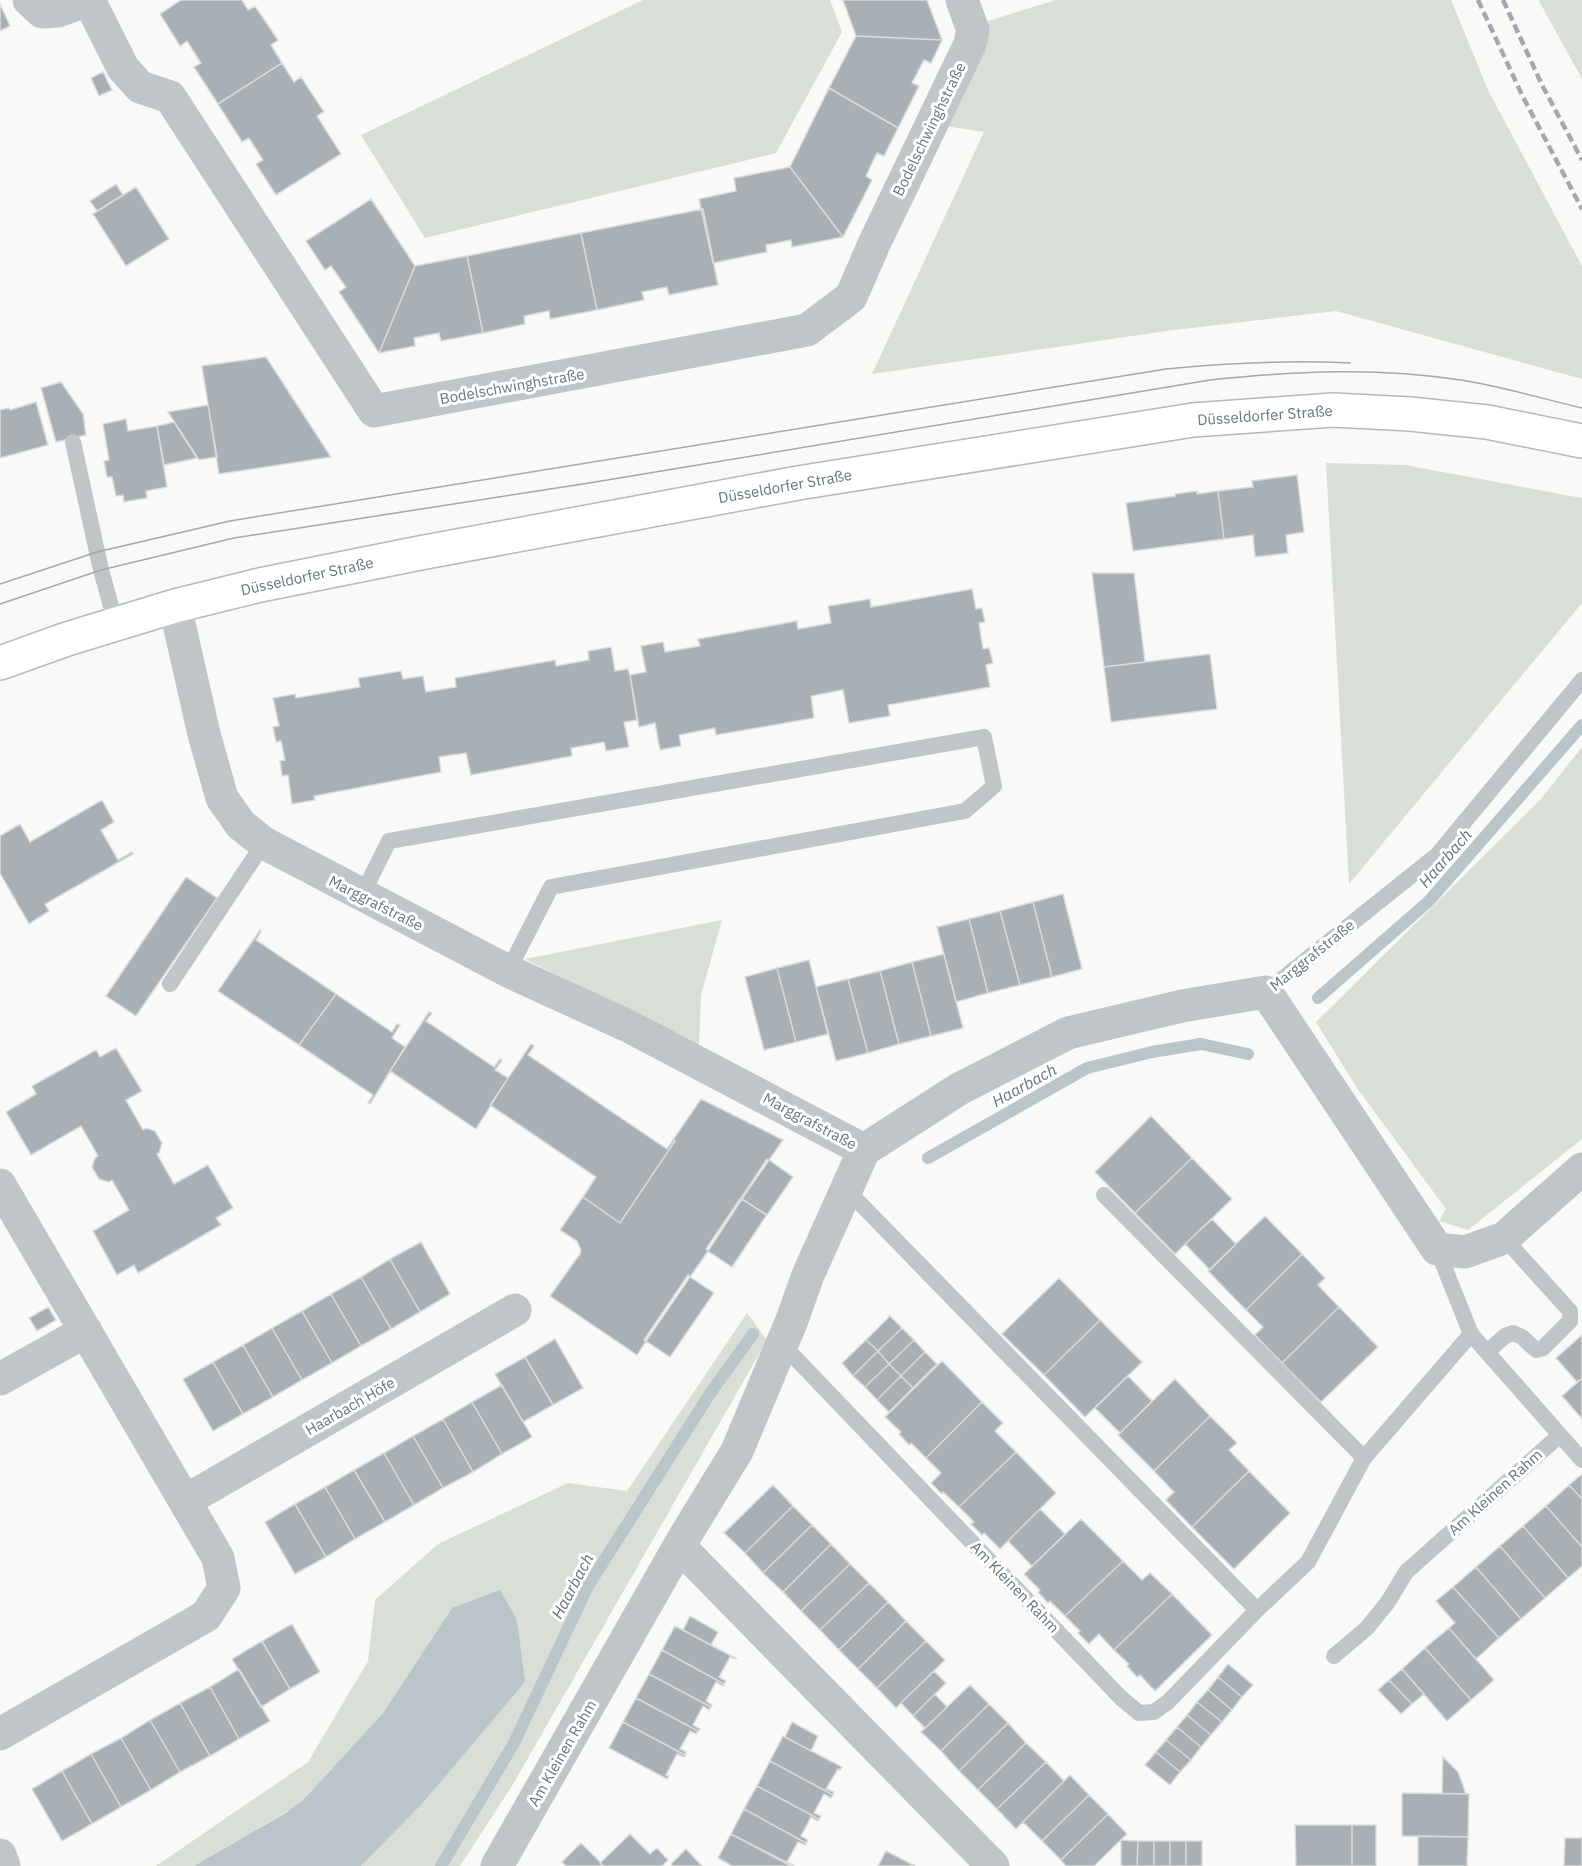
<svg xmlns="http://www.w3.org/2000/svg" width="1582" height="1866" font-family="'IBM Plex Sans',sans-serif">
  <rect width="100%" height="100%" fill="#f9f9f7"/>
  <!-- green -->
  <path fill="#d9ded6" d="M643,0H830L842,32L776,153L425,238L361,135Z
    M1056,0H1451L1488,90L1582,266V379L1336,311L1166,331L872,374L984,132L939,125L978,24Z
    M1539,0H1582V79L1539,1Z
    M1326,463L1405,465L1582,498V603L1349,884Z
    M1582,747V1139L1468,1230L1439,1221L1446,1209L1357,1088L1316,1022L1540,800Z
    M722,920L701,995L699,1047L525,959Z
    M747,1313L767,1340L512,1786L460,1866H361L422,1804L524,1682L452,1608L383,1713L298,1805L194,1866H156L308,1762L368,1661L375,1600L438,1544L568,1483L627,1491Z"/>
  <!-- water -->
  <path fill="#b9c5c9" d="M500,1590L517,1620L525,1682L422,1804L361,1866H194L287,1812L302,1801L383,1713L452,1608Z"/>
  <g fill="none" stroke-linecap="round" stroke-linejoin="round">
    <!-- stream -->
    <path stroke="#b9c5c9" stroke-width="12" d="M1318,998L1429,901L1582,725
      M928,1158L1087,1068L1152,1052L1201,1044L1248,1054
      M441,1866L514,1743L588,1586L711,1392L753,1334"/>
  </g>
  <!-- building -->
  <path fill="#a8b0b6" stroke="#dbdbd9" stroke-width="1.5" d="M181,0H242L248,10L255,6L278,40L271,45L282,63L218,104L194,67L201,63L187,41L180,46L160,14Z
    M843,0H927L942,40L856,36Z
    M0,4L10,26L0,31Z
    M856,36L942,40L931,63L924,60L912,83L919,86L898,128L829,88Z
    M282,63L294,82L301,77L324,112L317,116L341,154L276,195L256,164L263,160L249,138L242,142L218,104Z
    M103,72L112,90L99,96L91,78Z
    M829,88L898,128L884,156L877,153L866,176L872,180L843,237L790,167Z
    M790,167L843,237L792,247L791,240L766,245L767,252L713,263L699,199L736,191L734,178Z
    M116,184L123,195L97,211L90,201Z
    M136,187L169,239L126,266L93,214Z
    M371,199L415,266L379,353L339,292L346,287L331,266L325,270L306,241Z
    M703,209L718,285L669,295L667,287L642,292L644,300L597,310L581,233Z
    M581,233L597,310L550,319L549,311L524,316L525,324L483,333L467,256Z
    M467,256L483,333L441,341L439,333L414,338L415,346L379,353L415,266Z
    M266,357L331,457L219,474L202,366Z
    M61,382L83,414L86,435L56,442L41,388Z
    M36,402L48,445L0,458V410L9,408L10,410Z
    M208,405L217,457L199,460L168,412Z
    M126,419L128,431L157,426L167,487L146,491L147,498L124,502L123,495L116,496L112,477H107L104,461L109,460L103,424Z
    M174,422L197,458L164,465L157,426Z
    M1297,475L1304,532L1286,535L1288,553L1255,557L1253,535L1224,539L1218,491L1253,487L1252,481Z
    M1197,491V494L1218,491L1224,539L1133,551L1126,503L1175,496V494Z
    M1092,573H1134L1145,662L1104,667Z
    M972,589L976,609L982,608L985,622L979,623L983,649L989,648L993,663L986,665L990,687L888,705L890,716L849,723L843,690L811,696L814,718L716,735L715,728L679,735L681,746L660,750L655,723L639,727L630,675L646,672L641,646L663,642L665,652L700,646L698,639L797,621L798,629L831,623L828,606L870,599L871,607Z
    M611,647L615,671L628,669L630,675L637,720L624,722L629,747L606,751L604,742L571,748L572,756L471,775L466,753L452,755L439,757L441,772L314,796L315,800L292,804L288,775L282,776L280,761L285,760L281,741L276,742L273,727L279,726L273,698L295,694L296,698L360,687L358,678L401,671L403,679L423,676L426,692L456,687L455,678L555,660L556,666L589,660L588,651Z
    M1210,654L1217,709L1111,722L1104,667Z
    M102,800L114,822L101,830L118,860L132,852L133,854L45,904L49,911L29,924L0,873V836L20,824L30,842Z
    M186,877L217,898L136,1016L106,996Z
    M1063,894L1082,969L1052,977L1033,902Z
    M1033,902L1052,977L1020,985L1000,911Z
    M1000,911L1020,985L988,993L969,919Z
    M969,919L988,993L956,1002L937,927Z
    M260,930L261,932L256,940L336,994L299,1045L218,991Z
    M944,954L963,1028L931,1036L912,962Z
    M809,960L828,1034L796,1042L777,968Z
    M912,962L931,1036L899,1044L880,971Z
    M777,968L796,1042L764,1050L745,977Z
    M880,971L899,1044L868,1053L848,979Z
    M848,979L868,1053L836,1061L816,987Z
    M336,994L392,1032L397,1024L400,1025L392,1038L405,1047L370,1104L368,1103L373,1095L299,1045Z
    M429,1012L432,1013L426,1021L494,1067L500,1059L502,1060L495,1070L508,1078L476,1129L390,1071Z
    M531,1044L534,1046L528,1055L667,1149L673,1140L675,1141L620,1223L583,1197L596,1177L490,1105Z
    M116,1048L142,1091L126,1100L143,1130L146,1128L155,1131L162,1143L159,1153L157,1154L174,1184L208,1165L233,1208L216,1218L221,1225L138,1273L134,1265L117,1275L93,1231L129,1210L112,1180L109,1182L99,1179L92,1167L95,1158L98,1156L81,1126L31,1155L6,1112L36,1094L32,1086L96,1050L100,1057Z
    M701,1099L783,1140L769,1160L767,1159L741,1198L742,1200L740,1199L706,1249L708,1251L690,1277L688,1275L644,1340L646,1341L637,1355L550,1296L580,1254L581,1250L577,1241L560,1230L583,1197L620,1223L675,1141L673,1140Z
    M1151,1116L1192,1158L1135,1213L1095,1172Z
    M1192,1158L1232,1199L1175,1254L1135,1213Z
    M769,1160L793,1177L767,1215L742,1199Z
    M742,1199L765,1214L766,1216L732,1267L708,1251Z
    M1265,1216L1302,1254L1246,1310L1208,1271Z
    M1212,1219L1236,1244L1210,1270L1185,1244Z
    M421,1242L450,1294L420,1312L390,1259Z
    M1302,1254L1325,1278L1318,1285L1339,1307L1282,1363L1255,1335L1263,1327L1246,1310Z
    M390,1259L420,1312L391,1329L361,1277Z
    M361,1277L391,1329L361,1346L331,1294Z
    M690,1277L714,1293L670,1357L646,1341Z
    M1059,1278L1100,1320L1044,1375L1002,1334Z
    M331,1294L361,1346L332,1363L302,1311Z
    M48,1307L56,1320L37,1331L29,1318Z
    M1339,1307L1378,1347L1321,1402L1282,1363Z
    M302,1311L332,1363L302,1380L272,1328Z
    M890,1316L902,1328L878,1351L866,1340Z
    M1100,1320L1142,1362L1085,1417L1044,1375Z
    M272,1328L302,1380L273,1397L243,1345Z
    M902,1328L914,1340L889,1364L878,1351Z
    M1582,1335V1378L1577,1382L1556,1358Z
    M555,1339L583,1388L553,1405L525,1357Z
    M866,1340L878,1351L853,1376L842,1363Z
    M914,1340L925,1352L901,1376L889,1364Z
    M243,1345L273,1397L243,1414L213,1362Z
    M878,1351L889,1364L865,1387L853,1376Z
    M925,1352L937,1364L913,1388L901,1376Z
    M525,1357L553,1405L523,1422L495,1374Z
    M942,1361L982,1402L926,1458L911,1443L909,1445L899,1434L901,1432L885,1417Z
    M213,1362L243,1414L213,1431L183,1379Z
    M889,1364L901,1376L877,1400L865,1387Z
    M901,1376L913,1388L889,1412L877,1400Z
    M1128,1376L1152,1401L1120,1433L1095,1408Z
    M1582,1378V1419L1562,1396Z
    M1175,1379L1210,1416L1154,1471L1118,1435Z
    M502,1385L532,1437L502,1454L472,1402Z
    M472,1402L502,1454L473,1472L443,1419Z
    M982,1402L1003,1423L995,1431L1016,1452L959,1507L943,1492L942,1494L931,1483L941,1473L926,1458Z
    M1210,1416L1237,1443L1229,1450L1249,1471L1192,1527L1166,1500L1174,1492L1154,1471Z
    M443,1419L473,1472L443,1488L413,1436Z
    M413,1436L443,1488L414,1505L384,1453Z
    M1016,1452L1056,1493L1000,1549L984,1533L982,1535L971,1524L974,1522L959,1507Z
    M384,1453L414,1505L385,1522L354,1470Z
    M354,1470L385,1522L355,1539L325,1487Z
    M1249,1471L1290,1513L1234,1569L1192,1527Z
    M1582,1474V1499L1569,1485Z
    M773,1485L793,1506L745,1553L724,1533Z
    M1569,1485L1582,1499V1547L1546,1506Z
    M325,1487L355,1539L326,1557L295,1504Z
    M295,1504L326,1557L295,1574L265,1522Z
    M793,1506L812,1525L763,1573L745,1553Z
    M1546,1506L1582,1547V1566L1568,1578L1523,1526Z
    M1040,1509L1065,1534L1032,1566L1008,1541Z
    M1081,1519L1123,1561L1065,1616L1050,1601L1048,1603L1038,1592L1040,1590L1024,1574Z
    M812,1525L831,1544L783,1592L763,1573Z
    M1523,1526L1568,1578L1545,1598L1500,1546Z
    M831,1544L850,1564L801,1611L783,1592Z
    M1500,1546L1545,1598L1521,1619L1476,1567Z
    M1123,1561L1142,1580L1150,1573L1172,1594L1114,1650L1099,1634L1089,1644L1078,1633L1080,1631L1065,1616Z
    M850,1564L869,1583L820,1630L801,1611Z
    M1476,1567L1521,1619L1499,1638L1453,1587Z
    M869,1583L888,1602L839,1650L820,1630Z
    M1453,1587L1499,1638L1476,1659L1449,1628L1455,1623L1436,1601Z
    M1172,1594L1212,1635L1155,1691L1140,1675L1137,1677L1127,1666L1129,1664L1114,1650Z
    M888,1602L906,1621L858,1669L839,1650Z
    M690,1616L718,1632L711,1645L683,1630Z
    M906,1621L926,1641L877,1688L858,1669Z
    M292,1624L320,1672L290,1689L262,1641Z
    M675,1626L737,1659L730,1657L719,1677L726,1681L724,1684L662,1650Z
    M1449,1628L1494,1680L1471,1700L1425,1648Z
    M262,1641L290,1689L261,1707L232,1659Z
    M926,1641L945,1660L896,1708L877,1688Z
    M1425,1648L1471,1700L1447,1721L1402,1669Z
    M662,1650L724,1684L723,1686L716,1682L706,1701L712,1705L711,1707L649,1674Z
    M1228,1664L1253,1685L1242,1697L1218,1677Z
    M239,1669L270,1721L239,1739L210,1687Z
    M1402,1669L1424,1694L1412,1704L1389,1680Z
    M934,1671L946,1683L913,1716L901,1703Z
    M649,1674L711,1707L709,1710L703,1706L693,1725L700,1729L698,1731L636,1698Z
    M1218,1677L1242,1697L1232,1710L1208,1690Z
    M1389,1680L1412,1704L1401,1714L1378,1690Z
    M970,1685L989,1704L941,1751L921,1732Z
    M210,1687L239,1739L210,1756L180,1703Z
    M1208,1690L1232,1710L1222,1722L1197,1702Z
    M935,1694L947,1707L925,1728L913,1716Z
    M636,1698L698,1731L696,1734L690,1731L680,1749L686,1752L685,1755L623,1722Z
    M1197,1702L1222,1722L1211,1735L1187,1715Z
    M180,1703L210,1756L180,1772L150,1720Z
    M989,1704L1008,1723L959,1771L941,1751Z
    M1187,1715L1211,1735L1201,1747L1177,1727Z
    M150,1720L180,1772L151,1790L121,1738Z
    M623,1722L685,1755L684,1757L677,1754L666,1775L669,1776L667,1779L609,1748Z
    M792,1722L818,1736L811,1751L785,1737Z
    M1008,1723L1026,1743L978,1790L959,1771Z
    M1177,1727L1201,1747L1191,1760L1166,1740Z
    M783,1736L842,1767L840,1770L838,1769L826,1789L834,1792L833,1795L770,1761Z
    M121,1738L151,1790L121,1807L91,1754Z
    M1166,1740L1191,1760L1180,1772L1156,1752Z
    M1026,1743L1046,1762L997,1809L978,1790Z
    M1156,1752L1180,1772L1170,1785L1145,1765Z
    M91,1754L121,1807L92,1824L62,1771Z
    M1443,1757L1458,1772L1466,1794H1442Z
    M770,1761L833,1795L831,1798L824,1794L814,1813L821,1816L819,1819L757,1786Z
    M1046,1762L1064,1781L1016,1829L997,1809Z
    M62,1771L92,1824L62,1841L32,1789Z
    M1070,1775L1089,1795L1042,1841L1023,1822Z
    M757,1786L819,1819L818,1821L811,1817L801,1836L808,1840L806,1843L744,1809Z
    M1402,1793L1469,1794L1468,1837L1402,1836Z
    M1089,1795L1108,1814L1061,1860L1042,1841Z
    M744,1809L806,1843L805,1845L798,1842L787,1862L794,1866L731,1834Z
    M1108,1814L1127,1834L1094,1866H1066L1061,1860Z
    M1295,1825H1352V1866H1296Z
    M1352,1825H1376V1866H1352Z
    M630,1834L650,1854L657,1848L668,1860L662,1866H603L600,1863Z
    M731,1834L791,1866H732L718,1858Z
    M1418,1836L1468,1837L1467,1866H1418Z
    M1565,1838H1582V1866H1564Z
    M1121,1840L1138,1841L1137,1866H1121Z
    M1138,1841H1154V1866H1137Z
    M1154,1841H1170V1866H1154Z
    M1170,1841H1186V1866H1170Z
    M1186,1841H1202V1866H1186Z
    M581,1843L601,1863L603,1866H566L562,1862Z
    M686,1849L702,1866H673L671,1864Z
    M886,1851L915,1866H878Z"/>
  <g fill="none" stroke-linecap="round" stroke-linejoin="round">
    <!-- secondary casing -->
    <g stroke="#b3b9bd" stroke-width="36">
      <path id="secondary" d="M0,663L67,639L175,606L260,585L420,553L798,483L1193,420L1333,410L1410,414L1487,422L1582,441"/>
    </g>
    <!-- service -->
    <path stroke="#c0c5c8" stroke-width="16" d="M73,442L101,570L116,624
      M362,895L389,841L984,737L994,786L965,811L551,887L508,971
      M170,984L264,843
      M1266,992L1437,855L1582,680
      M846,1189L1257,1610
      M1104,1195L1364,1458
      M1437,1249L1471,1334L1582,1460
      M781,1343L1121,1698L1139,1713L1154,1712L1168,1702L1257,1610L1308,1562L1364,1458L1471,1334
      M1487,1352L1505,1336L1513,1333L1522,1337L1536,1350L1543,1348L1570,1321V1311L1504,1238
      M1334,1656L1367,1628L1388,1602L1406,1572L1560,1435"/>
    <!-- minor -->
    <path stroke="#c0c5c8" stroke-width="33" d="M29,0L42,12L58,11L88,0
      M89,0L123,68L140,87L170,97L374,411L807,330L851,297L874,244L970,44L973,30L962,0
      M175,606L204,734L222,798L241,825L264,843L508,971L628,1026L864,1150
      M864,1150L959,1089L1068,1033L1182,1006L1266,992L1437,1249L1465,1252L1504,1238L1582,1169
      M0,1185L218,1558L224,1588L206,1616L0,1734
      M0,1379L86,1331
      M185,1501L515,1310
      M680,1547L993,1866
      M0,1855L4,1866
      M497,1866L685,1536L737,1451L792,1320L808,1275L864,1150"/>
    <!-- secondary -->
    <use href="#secondary" stroke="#fff" stroke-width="33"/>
    <!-- tram -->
    <path stroke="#a2a9ae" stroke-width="1.5" d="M0,584L97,552L230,521L1166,369C1227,363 1289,360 1350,363
      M0,604L101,570L234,538L589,483L1210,380C1296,371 1375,367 1461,380C1501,386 1543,399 1582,408"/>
    <!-- rail -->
    <path stroke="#a2a9ae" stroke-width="4.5" stroke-dasharray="9 4.5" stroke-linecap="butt" d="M1478,0L1522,95L1582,209
      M1503,0L1542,85L1582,160"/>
  </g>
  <g text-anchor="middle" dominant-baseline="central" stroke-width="6" stroke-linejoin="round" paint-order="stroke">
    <!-- street labels -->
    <g font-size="15" fill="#667680" stroke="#fff">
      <text transform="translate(929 129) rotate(-64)">Bodelschwinghstraße</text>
      <text transform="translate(512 386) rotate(-10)">Bodelschwinghstraße</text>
      <text transform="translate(1265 415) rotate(-4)">Düsseldorfer Straße</text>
      <text transform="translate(785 486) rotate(-10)">Düsseldorfer Straße</text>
      <text transform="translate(307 576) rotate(-12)">Düsseldorfer Straße</text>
      <text transform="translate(376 903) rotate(27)">Marggrafstraße</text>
      <text transform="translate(1312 955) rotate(-39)">Marggrafstraße</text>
      <text transform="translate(810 1121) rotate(28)">Marggrafstraße</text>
      <text transform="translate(350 1406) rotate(-30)">Haarbach Höfe</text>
      <text transform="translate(1495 1492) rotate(-42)">Am Kleinen Rahm</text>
      <text transform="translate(1015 1587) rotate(46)">Am Kleinen Rahm</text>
      <text transform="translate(562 1753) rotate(-60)">Am Kleinen Rahm</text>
    </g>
    <!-- water labels -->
    <g font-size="16" font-style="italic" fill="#60747a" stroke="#fff">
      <text transform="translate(1445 858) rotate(-49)">Haarbach</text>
      <text transform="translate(1024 1085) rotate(-29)">Haarbach</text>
      <text transform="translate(572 1586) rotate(-62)">Haarbach</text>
    </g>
  </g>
</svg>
